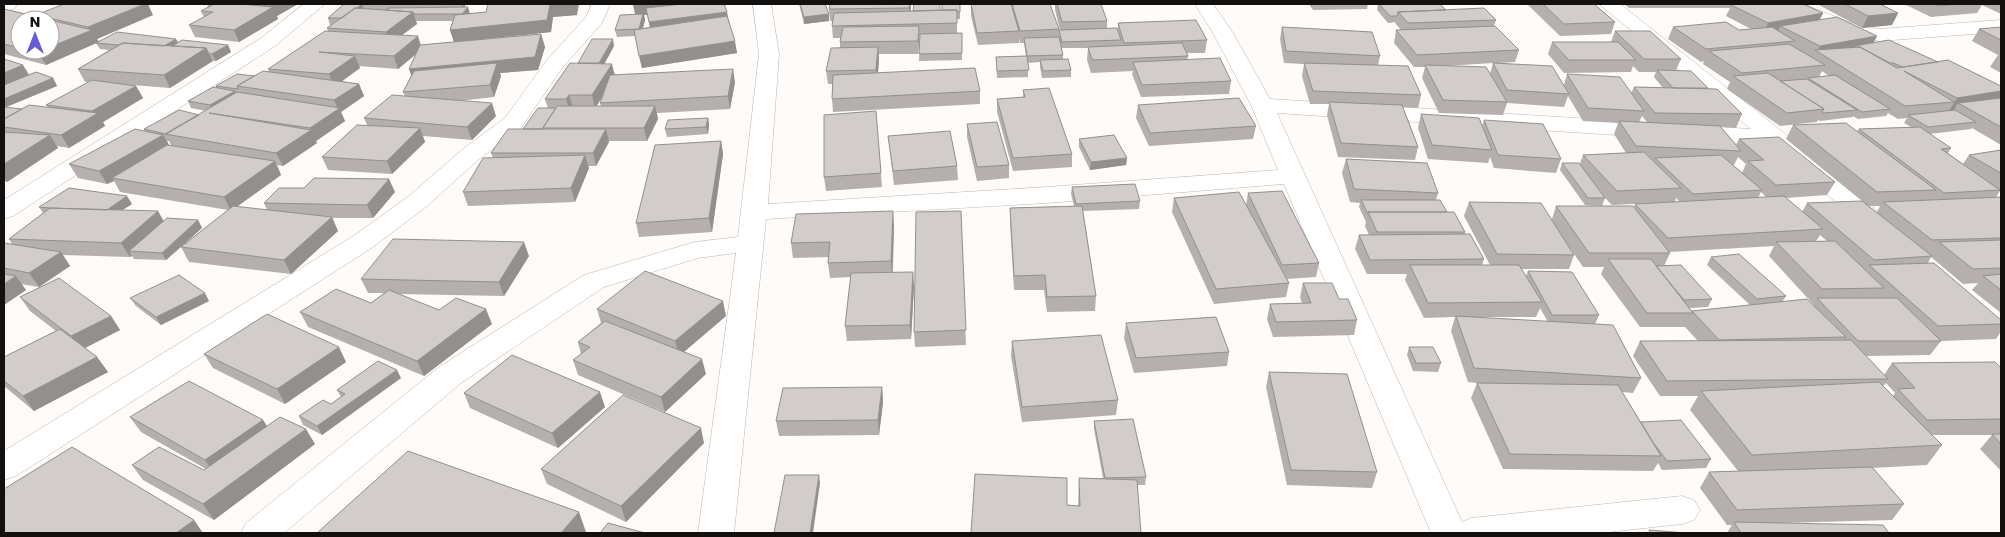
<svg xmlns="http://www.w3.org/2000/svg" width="2005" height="537" font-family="Poppins,sans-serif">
  <rect width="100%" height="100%" fill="#fffbf8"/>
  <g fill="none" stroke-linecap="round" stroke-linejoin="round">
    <!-- minor casing -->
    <g stroke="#b9b5b2" stroke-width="1">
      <path id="minor" d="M4,4H17L15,8L4,12Z
        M304,4H325L275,46L13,216L4,219V200L261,38Z
        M592,4H610L602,23L562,68L521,128L479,159L427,206L373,247L16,476L4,480V451L355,235L409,196L463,149L505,118L547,60L586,17Z
        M753,4H771L779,54L768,204L1047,187L1278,170L1251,105L1213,33L1195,4H1213L1233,33L1270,99L1751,129L1599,4H1620L1784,133L1887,219L1891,225L1887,231L1878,233L1869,231L1770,145L1277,113L1462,522L1471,518L1682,496L1694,500L1700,510L1694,520L1682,524L1599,533H1431L1284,184L1047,203L766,219L734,533H698L736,253L698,258L604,287L461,383L284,533H241L246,523L439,367L584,275L695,242L738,237L759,54Z
        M1779,4H1803L1851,23L1879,29L2001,20V32L1879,41L1839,32L1806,20L1781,8Z"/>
    </g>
    <!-- minor -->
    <use href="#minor" fill="#fff" fill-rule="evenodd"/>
  </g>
  <!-- wall -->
  <path fill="#b5afae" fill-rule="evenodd" d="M207,4H298L277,16L278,19L239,42L195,37L189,25L204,17L201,11L208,7Z
    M344,4H466L464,7L470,14L577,15L553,17L551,32L483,39L541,34L545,47L538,70L500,73L501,76L494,97L459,101L496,116L472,140L423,136L425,142L392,174L328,170L322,157L367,125L364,118L405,96L403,92L411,76L415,55L398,69L359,66L360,68L342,81L359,84L364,96L341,112L345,121L316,141L317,143L283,166L277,165L281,175L236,207L267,210L264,203L395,192L373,218H332L338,231L291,274L189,262L181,247L166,260L134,259L132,256L130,257L63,255L70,266L39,287L21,284L26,290L4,305V243L12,244L9,239L43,213L39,207L132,204L122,210L164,221L198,220L202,228L181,247L228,210L120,192L114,181L107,184L78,178L69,164L145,131L144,129L199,115L206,111L191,108L188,101L217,88L216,86L269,71L268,69L328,31L327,28L333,25H330L328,18ZM416,21H453L450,30L454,42L421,45L402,35L417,24ZM167,141H169L171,145H169Z
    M633,4H735L725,5L737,53L642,68L635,36L617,37L615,30L635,14ZM644,15H647L650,27L643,28L645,20Z
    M799,4H825L829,14V21L804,24Z
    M911,4V11H913L914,4H940V10L960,4V19H957V33H962V60L919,61L920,36H919L918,54H879V59L878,73L980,91V104L833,112L832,99V84H828L826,71L840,47V38H833L832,26L833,21H830L829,9Z
    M971,4L1012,7V4L1059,29V30H1060L1055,10V4H1101L1107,21V29L1118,31V23L1207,40L1205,53H1186L1188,56L1187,60L1231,81L1229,94L1141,97L1132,74L1133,71L1091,73L1087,60L1088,48H1061L1063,55V59L1071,70V77L1042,78L1040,67V62L1028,63V77L997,78L996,57L1026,56L1024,43H1020L1019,38V43L978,45L971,16Z
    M1309,4H1368L1367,9L1313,10Z
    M1378,4H1440L1446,10L1496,20L1494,26L1519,50L1515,62L1499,63L1564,85L1567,74L1631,93L1634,87L1663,88L1654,77L1656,72H1639L1633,66L1631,72L1564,73L1548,54L1552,42H1611L1615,31L1681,59L1676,70L1708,88L1742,114L1736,128L1721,127L1736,145L1739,139L1835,182L1827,195L1786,198L1802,212L1807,203L1862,201L1786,139L1793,125L1857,131L1859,129L1911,127L1904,123L1907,118L1898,119L1888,113L1886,116L1858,119L1853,116V117L1820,121L1818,120L1817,122L1780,126L1727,89L1730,82L1703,64L1704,61L1701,62L1668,39L1673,27L1739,30L1751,29L1726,16L1730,8H1629L1624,4H1803L1823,13L1820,19L1874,42L1938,62L2001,86V145L1972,128L1971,129L1930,134L1951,148L1948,153L1963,164L1969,155L2001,150V192L2000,191L1996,197H2001V313L1972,290L1978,283L1963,284L1931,257L1928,263L2001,320V331L1996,339L1941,341L1930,355L1866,356L1884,375L1892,363L2001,368V471L1980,449L1992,435H1932L1942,445L1927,465L1872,468L1904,504L1892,520L1779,523L1889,533H1727L1732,525H1727L1700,488L1709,472L1738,471L1690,410L1698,396H1660L1633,356L1640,341H1698L1685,327H1640L1601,274L1604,267H1583L1568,245L1574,255L1569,269H1521L1526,276L1528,271L1599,315L1595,324L1573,323L1641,378L1633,393L1622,392L1641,422L1711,459L1706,468L1662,470L1658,463L1653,471L1503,469L1471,398L1477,383L1468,382L1451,331L1455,317L1424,318L1405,280L1407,274H1367L1355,249L1359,235H1369L1365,226L1366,222L1359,207L1360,203L1350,202L1342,173L1346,159L1438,193L1436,200L1465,232V234L1484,259L1482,265H1490L1464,216L1469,202L1552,219L1556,206L1634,207L1635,204L1680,202L1676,198L1675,202L1612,205L1605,198L1602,206L1585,205L1560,170L1562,163L1580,164L1583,155L1626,153L1614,134L1618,123L1583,121L1568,96L1564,107L1507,103L1503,115L1439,113L1422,78L1425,67H1414L1394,43L1396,30H1401L1395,23L1396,22L1388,23L1377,10ZM1493,63L1490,74L1445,66ZM1822,71L1829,76L1819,77ZM1642,116L1647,122H1639ZM1738,157L1746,164L1742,173L1733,165H1734ZM1761,192L1766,197L1758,198ZM1869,206H1880L1877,212ZM1820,235L1827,241H1816ZM1774,246L1769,256L1813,304H1814L1813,305L1782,302L1786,296L1711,257L1707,265L1750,305L1692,311L1689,308L1708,307L1712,299L1664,266L1670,253L1669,252ZM1540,308L1548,322L1470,317H1536ZM1886,383L1895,393L1893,396L1883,386Z
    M1527,4H1594L1615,22L1611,34L1560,36Z
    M1817,4H1880L1898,13L1892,25L1862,28Z
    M1904,4H2001V14L1982,5L1977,13L1931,17Z
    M4,9L37,16L36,15H153L97,39L99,41L178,42L228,45L231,52L216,61H212L170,88L132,85L136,86L143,98L103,122L105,126L69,148L57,146L58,148L7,182L4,181V59L29,75L53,78L57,86L5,107L22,109L48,107L46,105L89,82H85L78,69L109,50L100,49L96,43L46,65L4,54ZM20,20L50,50H20Z
    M1282,27L1380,56L1378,65L1421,95L1418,108L1403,107L1418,147L1415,160L1338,157L1327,115L1329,104H1310L1302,76L1304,64L1284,63L1280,39Z
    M2001,27V73L1990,67L1998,55L1972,41L1979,29Z
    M614,46L604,63L615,75L735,82L730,109L657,113L658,119L647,141H609V142L596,166H588L589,168L575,202L468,206L463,192L493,158L491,153L523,129L548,108L545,99L578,63ZM602,97L600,103L601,106H597Z
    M1023,90L1072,154V167L1013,171L997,112V99L1023,97Z
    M1138,105L1256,126L1253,139L1149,146L1136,118Z
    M876,111L882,187L826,191L824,177Z
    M1421,114L1482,126L1484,120L1561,159L1556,173L1494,168L1490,157L1488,163L1428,159L1418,128Z
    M708,118L709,125L708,134L667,137L665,129Z
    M967,124L1009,165V178L977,181L967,137Z
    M888,136L957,166L958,180L894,185Z
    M1079,139L1127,158L1126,165L1090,170L1079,147Z
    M721,141L723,154L712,232L639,237L636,223Z
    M1072,187L1140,201L1139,209L1083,211L1096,296L1095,311L1047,312L1044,290H1014L1010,222V208L1074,206L1071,194Z
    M1248,193L1319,263L1316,277L1287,279L1289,283L1286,297L1214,304L1172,212L1174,198L1246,205Z
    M961,211L966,345L915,347L914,332Z
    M894,225L893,272L914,286L911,339L847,341L845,326L851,277L830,278L828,263L829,257L793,258L791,243Z
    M529,256L504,296L397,294L439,310L492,324L424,376L308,327L300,312L371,303L384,293H368L361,279Z
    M1303,283L1339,299L1357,320L1354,335L1273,337L1267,319L1270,304L1302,303L1300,297Z
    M20,297L111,316L120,330L85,348L97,357L108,372L34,411L4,386V357L56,331L30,311Z
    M130,298L209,301L161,325L136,306Z
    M597,309L726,316L684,352L706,374L665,412L578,375L573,360L581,354L578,342L601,323Z
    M1126,323L1229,352L1227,366L1134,373L1124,338Z
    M1012,341L1118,400L1116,415L1022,422L1011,356Z
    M1409,347L1441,363L1438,372L1413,371L1407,355Z
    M204,354L346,362L285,404L213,368Z
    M1269,372L1377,472L1372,488L1287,485L1266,387Z
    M401,378L322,435L303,425L299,416L331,404L341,397L337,390Z
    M882,387L883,402L879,435L779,436L776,421Z
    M464,393L605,407L558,448L470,408Z
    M130,417L263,420L267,426L315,444L214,520L143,480L132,465L204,470L206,469L141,432Z
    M1094,421L1146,477L1145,485H1137L1141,533L1067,505L1078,506L1079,478H1103L1094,429Z
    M704,443L626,522L547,484L541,469Z"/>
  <!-- shaded-wall -->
  <path fill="#938f8d" d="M145,4H148L153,15L97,39L99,42L46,65L38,52L44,50H50V47L90,31L88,27Z
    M272,4H298L277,16L278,19L239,42L234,30L270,9L269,6Z
    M362,4L364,10L346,18Z
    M462,4H466L464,9Z
    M567,4H579L577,15L553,17L551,32L454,42L450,30L550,5Z
    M640,4H735L644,15L645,20L641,36L633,5Z
    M910,4H911L910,20L909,8Z
    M468,7L470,14H462Z
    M413,12L417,24L390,44L386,32Z
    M727,12L729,24L651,34L649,22Z
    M1823,13L1817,25L1780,26L1778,32L1762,35L1768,23Z
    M1898,13L1892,25L1862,28L1868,16Z
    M829,14V21L804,24V17Z
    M919,26V38L918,54V41Z
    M541,34L545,47L538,70L500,73L501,76L494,97L490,85L413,81L409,69Z
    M418,36L422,49L398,69L394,56Z
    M1877,36L1871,48L1854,46L1851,52H1817L1820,46Z
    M176,39L180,46L156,50Z
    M613,39L614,46L599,74L597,67Z
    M735,41L737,53L642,68L639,56Z
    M228,45L231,52L216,61L212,54Z
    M878,47L879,59L877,83L876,70Z
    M206,48L213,61L170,88L164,75Z
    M355,56L360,68L334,87L329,74Z
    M612,64L615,76L595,108L592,95Z
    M23,65L31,78L4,89V73Z
    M733,69L735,82L730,109L728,96Z
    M53,78L57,86L4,108V99Z
    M359,84L364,96L341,112L345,121L316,141L310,128L338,109L334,100Z
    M136,86L143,98L103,122L105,126L69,148L61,135L95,115L92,111Z
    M235,91L239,98L213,112L210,105Z
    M2001,91V101L1958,103L1954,110L1949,111L1957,98Z
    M569,95L573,108L570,112L566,99Z
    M492,103L496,116L472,140L467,127Z
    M655,106L658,119L647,141L644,128Z
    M708,118L709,125L708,134L706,127Z
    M420,128L425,142L392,174L387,161Z
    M606,129L609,142L596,166L593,153Z
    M311,130L317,143L283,166L276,153Z
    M50,135L58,148L7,182L4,177V164Z
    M163,135L171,148L112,178L114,181L107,184L99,171Z
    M721,141L723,154L712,232L709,218Z
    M585,155L589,168L575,202L571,188Z
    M1127,158L1126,165L1090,170L1091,162Z
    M275,161L281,175L231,211L224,197Z
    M389,179L395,192L373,218L367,205Z
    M127,196L132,204L104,222L99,215Z
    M158,211L166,225L129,251L132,256L130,257L121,243Z
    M893,211L894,225L892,276L891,261Z
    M332,217L338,231L291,274L284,260Z
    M198,220L202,228L166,260L162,253Z
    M524,242L529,256L504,296L499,282Z
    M61,252L70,266L39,287L29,273Z
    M913,272L914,286L911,339L910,325Z
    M16,276L26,290L4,305V284Z
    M205,293L209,301L161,325L156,317Z
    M723,301L726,316L679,356L675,341Z
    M486,309L492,324L424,376L417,361Z
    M111,316L120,330L81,350L71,336Z
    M339,347L346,362L285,404L277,389Z
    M97,357L108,372L34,411L23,396Z
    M702,359L706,374L665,412L661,397Z
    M397,370L401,378L322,435L317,426Z
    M882,387L883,402L879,435L878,420Z
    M600,392L605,407L558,448L552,433Z
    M263,420L272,435L215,475L205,460Z
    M701,428L704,443L626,522L621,506Z
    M306,429L315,444L214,520L203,504Z
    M819,475L820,483L813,533H810Z
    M579,512L586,532L585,533H561Z
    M194,520L203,533H176Z"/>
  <!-- building -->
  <path fill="#d2ccca" stroke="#938f8d" d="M64,4H145L88,27L36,15Z
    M214,4H240L273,7L234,30L189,25L213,12L201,11Z
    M252,4H272L269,6Z
    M344,4H362L357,8H355L342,18H328Z
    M488,4H567L550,5L547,20L450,30L455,15L486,12Z
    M682,4H724L727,12L649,22L646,8Z
    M800,4H825L829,14L804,17Z
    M830,4H910L909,8L829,9Z
    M914,4H940V10L913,11Z
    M942,4H960V12H957V10H942Z
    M971,4H1011L1019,31L977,33Z
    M1012,4H1050L1059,29L1020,31Z
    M1057,4H1101L1107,21L1062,22Z
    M1379,4H1440L1446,10L1398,12L1397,16H1390Z
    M1543,4H1594L1615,22L1564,24Z
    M1736,4H1803L1823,13L1768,23L1731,5Z
    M1845,4H1880L1898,13L1868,16Z
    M1934,4H1957L1938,6Z
    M468,7L462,14H414L413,12L386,10L389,8Z
    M355,8L413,12L386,32L327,28Z
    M1484,8L1496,20L1408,23L1398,12Z
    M4,9L92,30L50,47V20H20V48L4,44Z
    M957,10V23L832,26L834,13Z
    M643,14L639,29L615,30L620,15Z
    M727,16L735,41L639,56L634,30Z
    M1837,17L1877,36L1820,46L1780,26Z
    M1196,20L1207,40L1124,43L1118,23Z
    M1726,22L1739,30L1772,27L1795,41L1706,49L1673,27Z
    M919,26L918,41L840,42L843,27Z
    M1495,26L1519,50L1417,55L1396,30Z
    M1282,27L1372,32L1380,56L1286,51Z
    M2001,27V40L1979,29Z
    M1117,28L1121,40L1062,42L1059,30Z
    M325,31L418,36L394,56L319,52L355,56L329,74L268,69Z
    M1615,31H1650L1681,59H1644Z
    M117,32L176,39L164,46L123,43L118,45L96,43Z
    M962,33V53L919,54L920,34Z
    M541,34L535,57L409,69L420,45Z
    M1059,37L1063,55L1027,56L1024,38Z
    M592,39H613L599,63H578Z
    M182,40L228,45L212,54H209L206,48L172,46Z
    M1889,40L1938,62L1903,67L1893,63H1890L1860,47H1856L1854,46Z
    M1552,42H1618L1636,60H1569Z
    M123,43L206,48L164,75L78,69Z
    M1182,43L1188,56L1092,60L1088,47Z
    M1789,44L1825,65L1742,73L1709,51Z
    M878,47L876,70L826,71L831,48Z
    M1860,47L1897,68L1948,60L2001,86V91L1957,98L1904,71L1954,102L1905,106L1815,50Z
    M29,50H44L38,52Z
    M1027,56L1029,70L997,71L996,57Z
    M1220,58L1231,81L1142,85L1133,62Z
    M4,59L23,65L4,73Z
    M1068,59L1071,70L1043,71L1040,60Z
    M497,63L490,85L403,92L414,71Z
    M570,63L612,64L592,95H569L566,99H545Z
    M1304,63L1408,66L1421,95L1313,91Z
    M1493,63L1552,66L1569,94L1507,90Z
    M1425,65L1486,67L1507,102L1443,100Z
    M975,68L980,91L832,99L833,75Z
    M733,69L728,96L600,103L610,75Z
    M1657,70L1691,71L1708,88H1673Z
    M263,71L359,84L334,100L237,86Z
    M36,72L53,78L4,99V85Z
    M1768,73L1824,109L1787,113L1733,76Z
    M237,74L254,76L237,86L238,89L216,86Z
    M1567,74L1620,77L1644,111L1588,108Z
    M1835,75L1890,109L1862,112L1808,78Z
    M1807,79L1857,110L1824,113L1822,112L1824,109L1780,81Z
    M92,80L136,86L92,111L46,105Z
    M213,87L235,91L210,105L188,101Z
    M1634,87L1717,89L1742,114L1655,113Z
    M1049,88L1072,154L1013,158L997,99L1025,97L1023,90Z
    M237,92L340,108L310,128L209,113L311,130L276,153L165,134Z
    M392,95L492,103L467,127L364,118Z
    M1239,98L1256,126L1150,133L1138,105Z
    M2001,98V127L1958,103Z
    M1329,102L1402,105L1418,147L1341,143Z
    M29,105L98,113L61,135L4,127V119Z
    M557,106H655L644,128H543Z
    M4,107L22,109L4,119Z
    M538,108H556L542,129H523Z
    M179,110L199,115L166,134L144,129Z
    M1955,110L1976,122L1928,127L1908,115Z
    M876,111L881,173L824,177V115Z
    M1421,114L1479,118L1492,150L1432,145Z
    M708,118L706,127L665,129L668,120Z
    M1484,120L1543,124L1561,159L1498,155Z
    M1619,121L1720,126L1741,151L1636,146Z
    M997,122L1009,165L977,167L967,124Z
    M1846,123L1936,190L1877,192L1793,125Z
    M357,125L420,128L387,161L322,157Z
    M1920,127L1951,148L1941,149L2000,190L1944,193L1859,129Z
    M135,129L163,135L99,171L69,164Z
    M508,129H606L593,153H491Z
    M950,131L957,166L893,171L888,136Z
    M4,132L50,135L4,164Z
    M1114,135L1127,158L1091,162L1079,139Z
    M1779,137L1835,182L1776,185L1748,161L1764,160L1739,139Z
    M721,141L709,218L636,223L655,145Z
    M167,145L275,161L224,197L112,178Z
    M2001,150V173L1969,155Z
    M1644,152L1681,188L1617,191L1583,155Z
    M585,155L571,188L463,192L483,158Z
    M1721,155L1762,190L1693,194L1655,158Z
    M1346,159L1427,163L1438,193L1354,189Z
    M1562,163H1579L1605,198H1588Z
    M314,178L389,179L367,205L264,203L279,188H304Z
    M1135,184L1140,201L1076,204L1072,187Z
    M69,188L127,196L107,210L50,208L39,207Z
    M1282,191L1319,263L1282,265L1248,193Z
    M1239,192L1289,283L1216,289L1174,198Z
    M1784,196L1823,229L1668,238L1635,204Z
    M2001,197V238L1932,240L1883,202Z
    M1361,200H1440L1447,212H1368V214Z
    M1862,201L1932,256L1874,260L1807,203Z
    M1469,202L1541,203L1574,255L1497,254Z
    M233,206L332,217L284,260L181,247Z
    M1082,206L1096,296L1047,297L1045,275L1014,276L1010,208Z
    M1556,206H1633L1670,253H1589Z
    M50,208L158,211L121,243L9,239Z
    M893,211L891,261L828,263L830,242L791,243L796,214Z
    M961,211L966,330L914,332L916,212Z
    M1368,212H1454L1465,232H1377Z
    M167,218L198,220L162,253L129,251Z
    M1470,234L1484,259L1370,260L1359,235Z
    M393,239L524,242L499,282L361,279Z
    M2001,240V268L1973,269L1939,242Z
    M1835,241L1884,288L1822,289L1776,242Z
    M4,243L61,252L29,273L4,268Z
    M1739,254L1786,296L1757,299L1711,257Z
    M1608,259H1651L1693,313H1647Z
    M1934,263L2001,320V324L1938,326L1869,265Z
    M1410,265H1519L1542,302L1428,303Z
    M1681,265L1712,299L1684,300L1656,266Z
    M645,271L723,301L675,341L597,309Z
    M1528,271L1572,272L1599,315H1552Z
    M913,272L910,325L845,326L851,273Z
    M4,274L16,276L4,284Z
    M2001,274V290L1983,276Z
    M179,275L205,293L156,317L130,298Z
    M59,278L111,316L71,336L20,297Z
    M1303,283H1332L1339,299H1348L1357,320L1276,322L1270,304L1311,303Z
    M336,289L371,303L389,290L439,310L456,298L486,309L417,361L300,312Z
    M1817,298H1897L1941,341H1858Z
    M1807,299L1846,337L1719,340L1692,311Z
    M267,314L339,347L277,389L204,354Z
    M1456,316L1613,325L1641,378L1474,368Z
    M1216,317L1229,352L1136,358L1126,323Z
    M605,321L702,359L661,397L573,360L590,347L578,342Z
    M60,329L97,357L23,396L4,381V357Z
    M1101,335L1118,400L1022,407L1012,341Z
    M1851,340L1888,379L1667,381L1640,341Z
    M1409,347H1433L1441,363H1416Z
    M512,355L600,392L552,433L464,393Z
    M378,361L397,370L317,426L299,416L323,400L331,404L345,394L337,390Z
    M1995,362L2001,368V419L1927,420L1898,389L1915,388L1892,363Z
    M1269,372L1347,374L1377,472L1291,470Z
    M189,381L263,420L205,460L130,417Z
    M1879,382L1942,445L1752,455L1701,391Z
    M1477,383L1618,385L1661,456L1510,454Z
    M882,387L878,420L776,421L783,388Z
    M623,395L701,428L621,506L541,469Z
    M280,417L306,429L203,504L132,465L159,447L204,470Z
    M1133,419L1146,477L1105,478L1094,421Z
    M1681,420L1711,459L1667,461L1652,441L1641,422Z
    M1992,434H2001V444Z
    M72,447L194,520L176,533H4V489Z
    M408,451L579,512L561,533H317Z
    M1872,467L1904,504L1737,510L1709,472Z
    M975,474L1067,478V505L1080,506L1079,478L1137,480L1141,533H971Z
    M785,475H819L810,533H774Z
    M1734,522L1883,525L1889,533H1741Z
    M608,523L645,533H600Z
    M1649,530L1687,533H1650Z"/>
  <!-- border -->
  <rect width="2005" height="537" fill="none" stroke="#131110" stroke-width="10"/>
  <!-- north arrow -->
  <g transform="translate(35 35)"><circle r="24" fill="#ffffff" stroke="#a1a09f"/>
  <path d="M0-4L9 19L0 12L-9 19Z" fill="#675cd5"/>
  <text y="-8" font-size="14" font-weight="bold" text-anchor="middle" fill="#131110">N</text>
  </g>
</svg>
